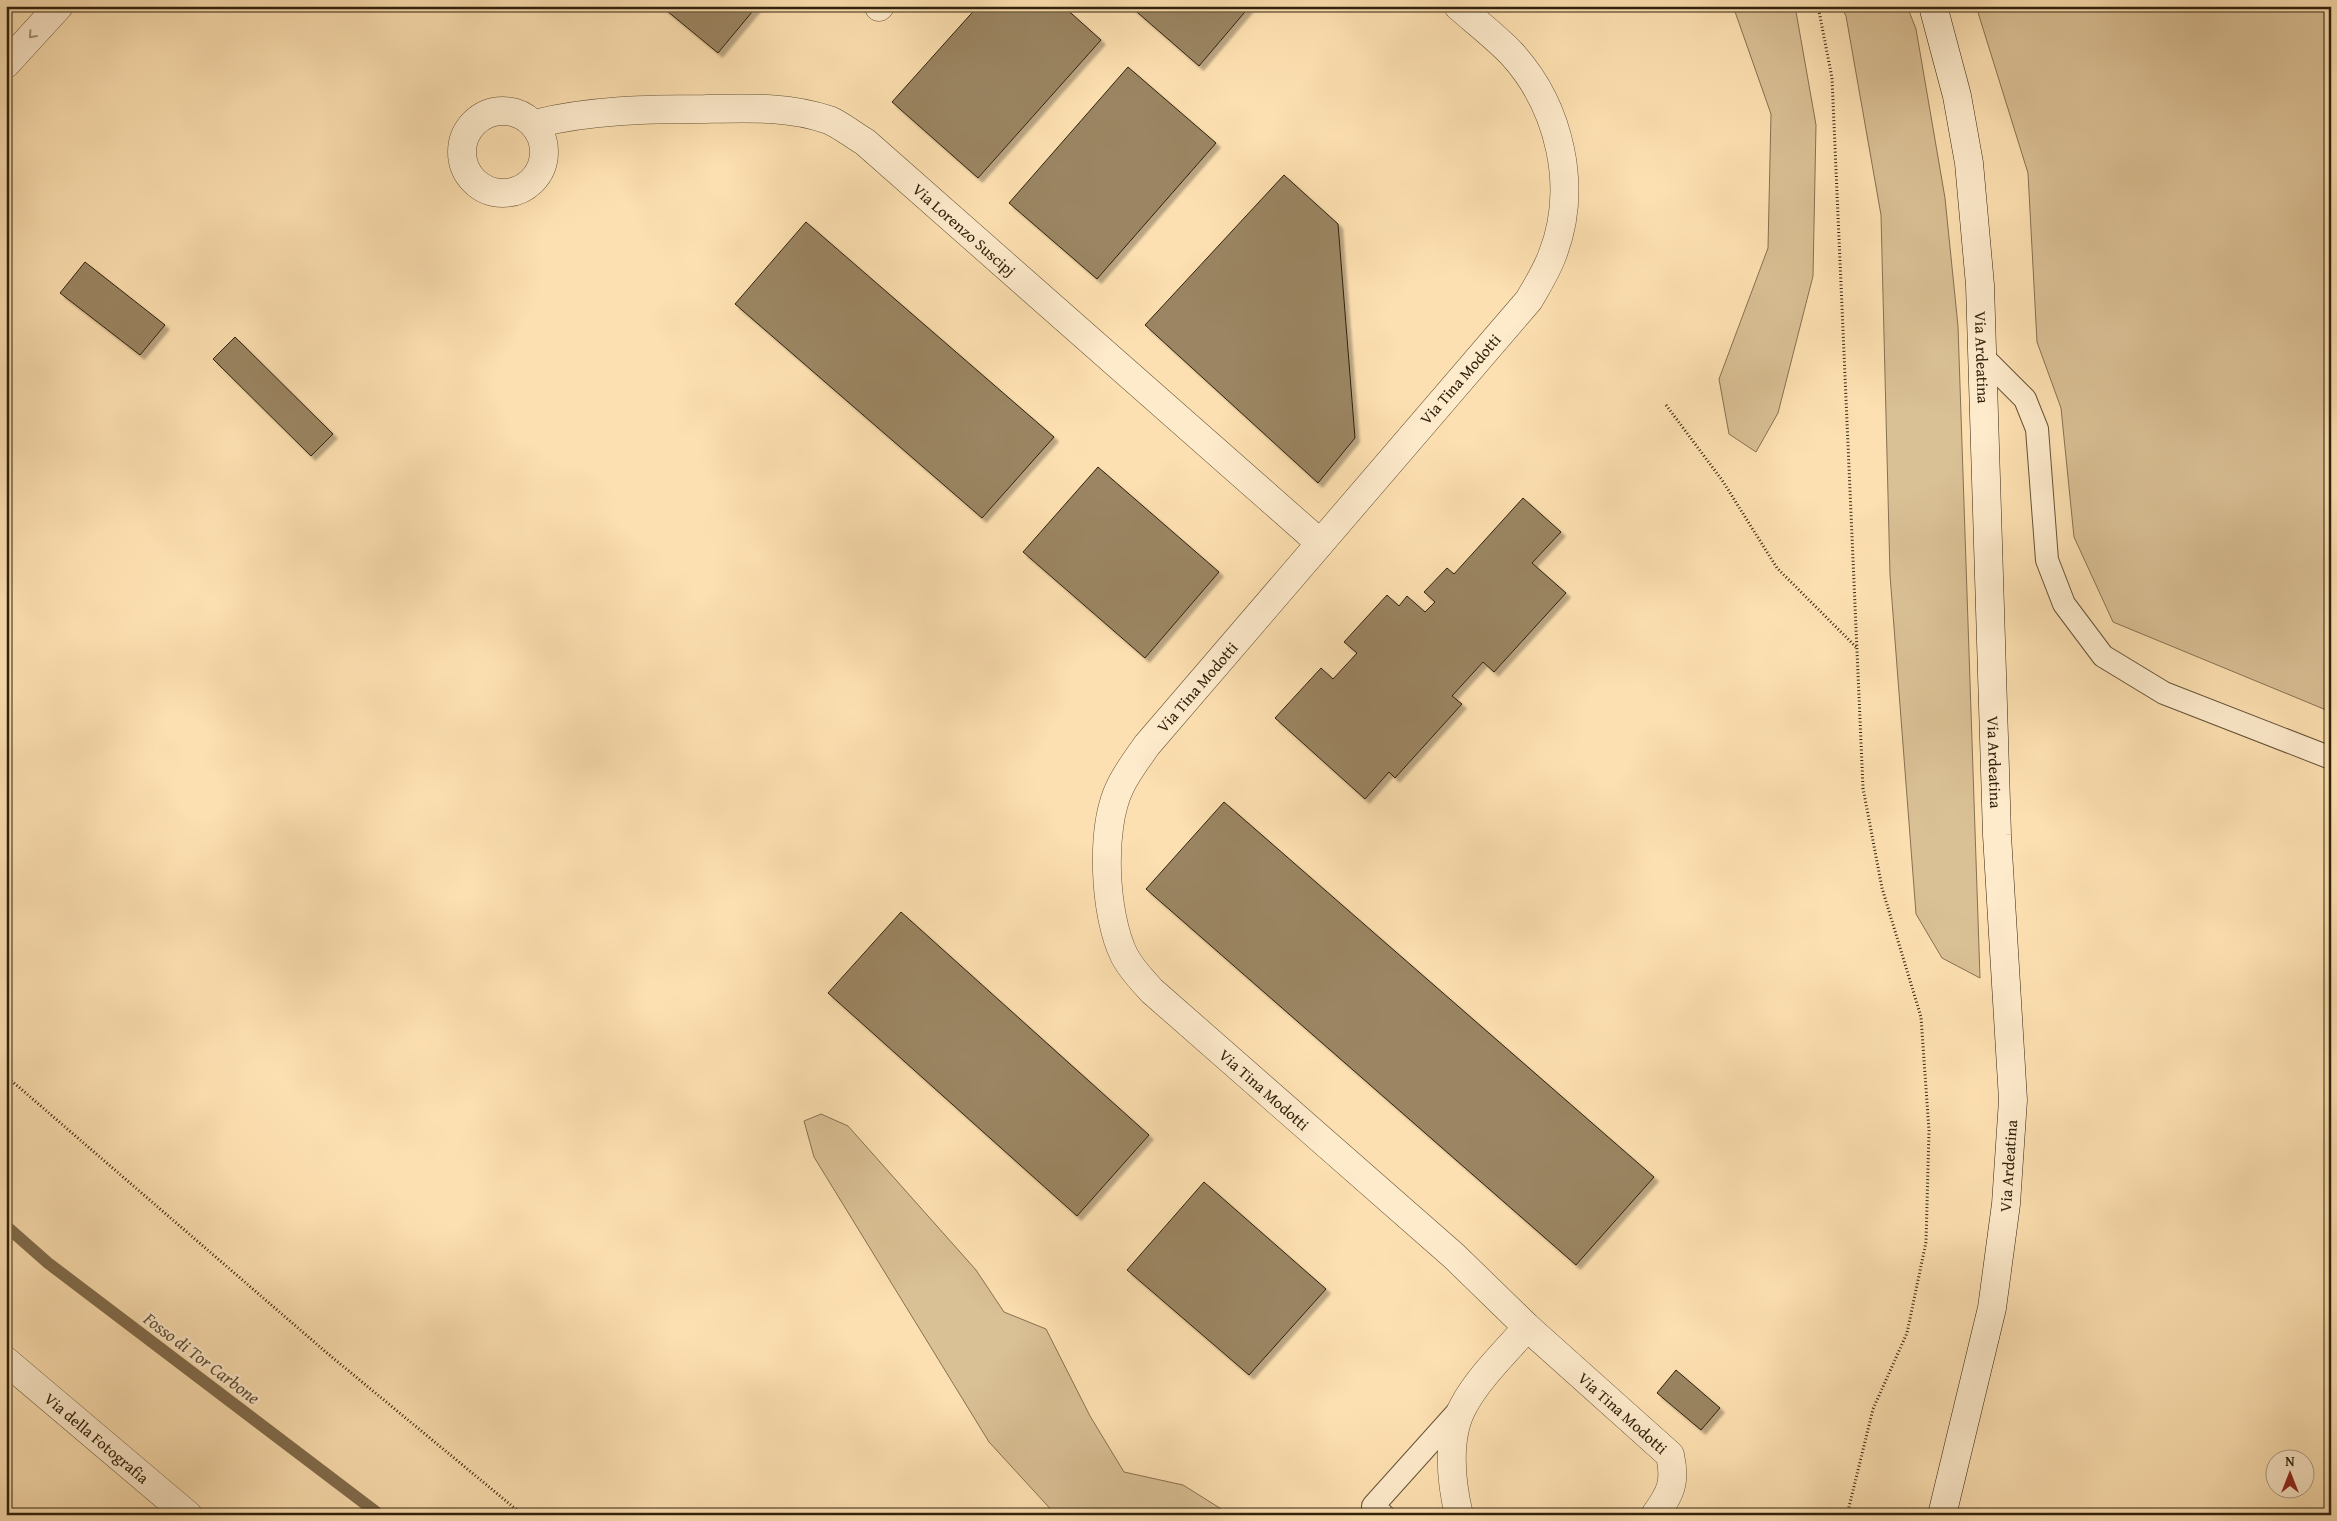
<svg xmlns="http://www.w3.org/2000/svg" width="2337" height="1521" font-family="'Gentium Book Plus',serif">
  <defs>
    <filter id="shadow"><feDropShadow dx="4.5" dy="4.5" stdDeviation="1" flood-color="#0004"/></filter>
  </defs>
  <rect width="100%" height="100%" fill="#fde0b1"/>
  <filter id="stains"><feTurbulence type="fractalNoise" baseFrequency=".004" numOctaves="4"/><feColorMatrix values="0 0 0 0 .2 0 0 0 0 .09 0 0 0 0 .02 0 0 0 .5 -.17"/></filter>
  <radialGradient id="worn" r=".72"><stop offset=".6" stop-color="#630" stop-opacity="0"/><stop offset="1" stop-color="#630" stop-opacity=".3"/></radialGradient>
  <!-- green -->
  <path fill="#dac095" stroke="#867151" d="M1733,6H1795L1816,125L1813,276L1778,413L1756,452L1729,434L1719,379L1768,248L1771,114Z
    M1841,6H1907L1916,29L1945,198L1958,326L1980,978L1942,958L1916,914L1890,575L1881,215L1846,16Z
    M1976,6H2331V712L2113,622L2074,537L2061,408L2037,342L2028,173Z
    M821,1114L848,1126L976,1270L1004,1312L1046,1329L1090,1416L1124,1472L1183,1485L1231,1515H1056L989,1442L814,1157L804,1121Z"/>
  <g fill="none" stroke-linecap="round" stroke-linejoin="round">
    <!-- stream -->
    <path stroke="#826d4e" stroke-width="12" d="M6,1226L48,1263L380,1515"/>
  </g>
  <!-- building -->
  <path fill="#9b8562" stroke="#31220d" filter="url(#shadow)" d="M661,6H757L718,53Z
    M978,6H1063L1101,40L978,178L892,102Z
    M1130,6H1250L1199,66Z
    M1128,67L1216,143L1097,279L1009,203Z
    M1284,175L1338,224L1355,438L1318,483L1145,325Z
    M806,222L1054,437L982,518L735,304Z
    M85,262L165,325L140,355L60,293Z
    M235,337L333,434L311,456L213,359Z
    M1098,467L1219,572L1145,658L1023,552Z
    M1523,498L1561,532L1532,563L1566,593L1494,672L1483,662L1452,696L1462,704L1395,778L1389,772L1365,799L1275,718L1321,668L1333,679L1357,653L1344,642L1387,595L1399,606L1407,596L1425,612L1435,602L1424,592L1447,568L1454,574Z
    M1224,802L1654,1177L1576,1265L1146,889Z
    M901,912L1149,1135L1077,1216L828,993Z
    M1204,1182L1326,1289L1249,1375L1127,1270Z
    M1676,1370L1720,1408L1701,1430L1657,1393Z"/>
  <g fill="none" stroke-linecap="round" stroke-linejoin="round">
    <!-- lane casing -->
    <g stroke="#645236" stroke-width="24">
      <path id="lane" d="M1982,356L2025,399L2037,429L2047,560L2064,604L2103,656L2164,693L2331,758
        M1383,1515L1373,1506L1461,1408"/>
    </g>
    <!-- street casing -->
    <g stroke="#645236" stroke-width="29">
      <g id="street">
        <path id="s1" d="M1458,6C1476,22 1496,37 1512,54C1560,107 1579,188 1552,256C1546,272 1537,286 1529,300L1147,745C1138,758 1127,772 1120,787C1100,828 1104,914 1124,955C1131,969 1142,980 1152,991L1454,1256L1527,1327L1670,1455C1676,1482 1671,1493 1655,1515"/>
        <path d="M879,7L880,6"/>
        <path d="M6,64L59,6"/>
        <circle cx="503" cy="152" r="41"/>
        <path id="s2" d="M534,124C590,110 648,109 705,109C747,108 788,106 829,120C841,125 853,135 865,142L1320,543"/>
        <path id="s3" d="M6,1361L188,1515"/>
        <path d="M1459,1515C1451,1482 1446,1436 1464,1405C1479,1377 1506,1352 1527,1327"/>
      </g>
    </g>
    <!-- secondary casing -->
    <g stroke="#31220d" stroke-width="29">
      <g id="secondary">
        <path id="s4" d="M1933,6L1957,96L1969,163L1980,285L1997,835L2013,1100L2006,1204L1992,1308L1942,1515"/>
      </g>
    </g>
    <!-- path -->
    <path stroke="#31220d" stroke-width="3" stroke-dasharray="1 2.5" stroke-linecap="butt" d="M1818,6L1832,78L1863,788L1882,888L1921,1017L1929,1131L1926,1242L1907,1333L1873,1409L1847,1515
      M1666,405L1722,480L1777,568L1856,647
      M6,1076L327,1353L523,1515"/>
    <!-- lane -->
    <use href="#lane" stroke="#feebcc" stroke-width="22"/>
    <!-- street -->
    <use href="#street" stroke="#feebcc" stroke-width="28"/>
    <!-- secondary -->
    <use href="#secondary" stroke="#feebcc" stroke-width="28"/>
  </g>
  <!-- one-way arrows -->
  <defs><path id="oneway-chevron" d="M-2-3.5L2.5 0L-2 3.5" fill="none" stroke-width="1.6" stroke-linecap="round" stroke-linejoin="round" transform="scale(1.25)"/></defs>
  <use stroke="#a29176" href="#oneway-chevron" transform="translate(32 35) rotate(132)"/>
  <g text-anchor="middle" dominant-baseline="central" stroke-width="5" stroke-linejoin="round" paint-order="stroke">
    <!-- street labels -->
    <g font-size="16" fill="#31220d" stroke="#feebcc">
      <text stroke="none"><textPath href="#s2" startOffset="472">Via Lorenzo Suscipj</textPath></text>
      <text stroke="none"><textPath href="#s4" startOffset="356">Via Ardeatina</textPath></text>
      <text transform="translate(1460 379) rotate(-49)">Via Tina Modotti</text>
      <text transform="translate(1197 687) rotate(-49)">Via Tina Modotti</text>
      <text stroke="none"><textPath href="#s4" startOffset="761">Via Ardeatina</textPath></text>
      <text stroke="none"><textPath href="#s1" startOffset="1342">Via Tina Modotti</textPath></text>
      <text transform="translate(2008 1166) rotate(-86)">Via Ardeatina</text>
      <text stroke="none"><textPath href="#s1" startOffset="1825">Via Tina Modotti</textPath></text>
      <text stroke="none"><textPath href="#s3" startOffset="119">Via della Fotografia</textPath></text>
    </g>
    <!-- water labels -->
    <g font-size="18" font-style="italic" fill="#604e33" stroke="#feebcc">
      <text transform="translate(202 1358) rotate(37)">Fosso di Tor Carbone</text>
    </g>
  </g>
  <!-- margin -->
  <rect width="2337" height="1521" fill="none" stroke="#fde0b1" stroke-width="25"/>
  <rect x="8" y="8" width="2322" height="1506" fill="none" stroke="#31220d" stroke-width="2.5"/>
  <rect x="12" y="12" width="2312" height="1496" fill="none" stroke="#31220d"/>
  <!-- north arrow -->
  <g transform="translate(2290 1474)"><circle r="24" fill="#feebcc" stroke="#ac9b80"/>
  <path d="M0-4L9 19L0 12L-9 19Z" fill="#8f2418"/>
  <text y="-8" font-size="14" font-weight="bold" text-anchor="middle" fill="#31220d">N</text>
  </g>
  <rect width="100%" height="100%" filter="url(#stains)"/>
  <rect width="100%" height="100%" fill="url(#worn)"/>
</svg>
